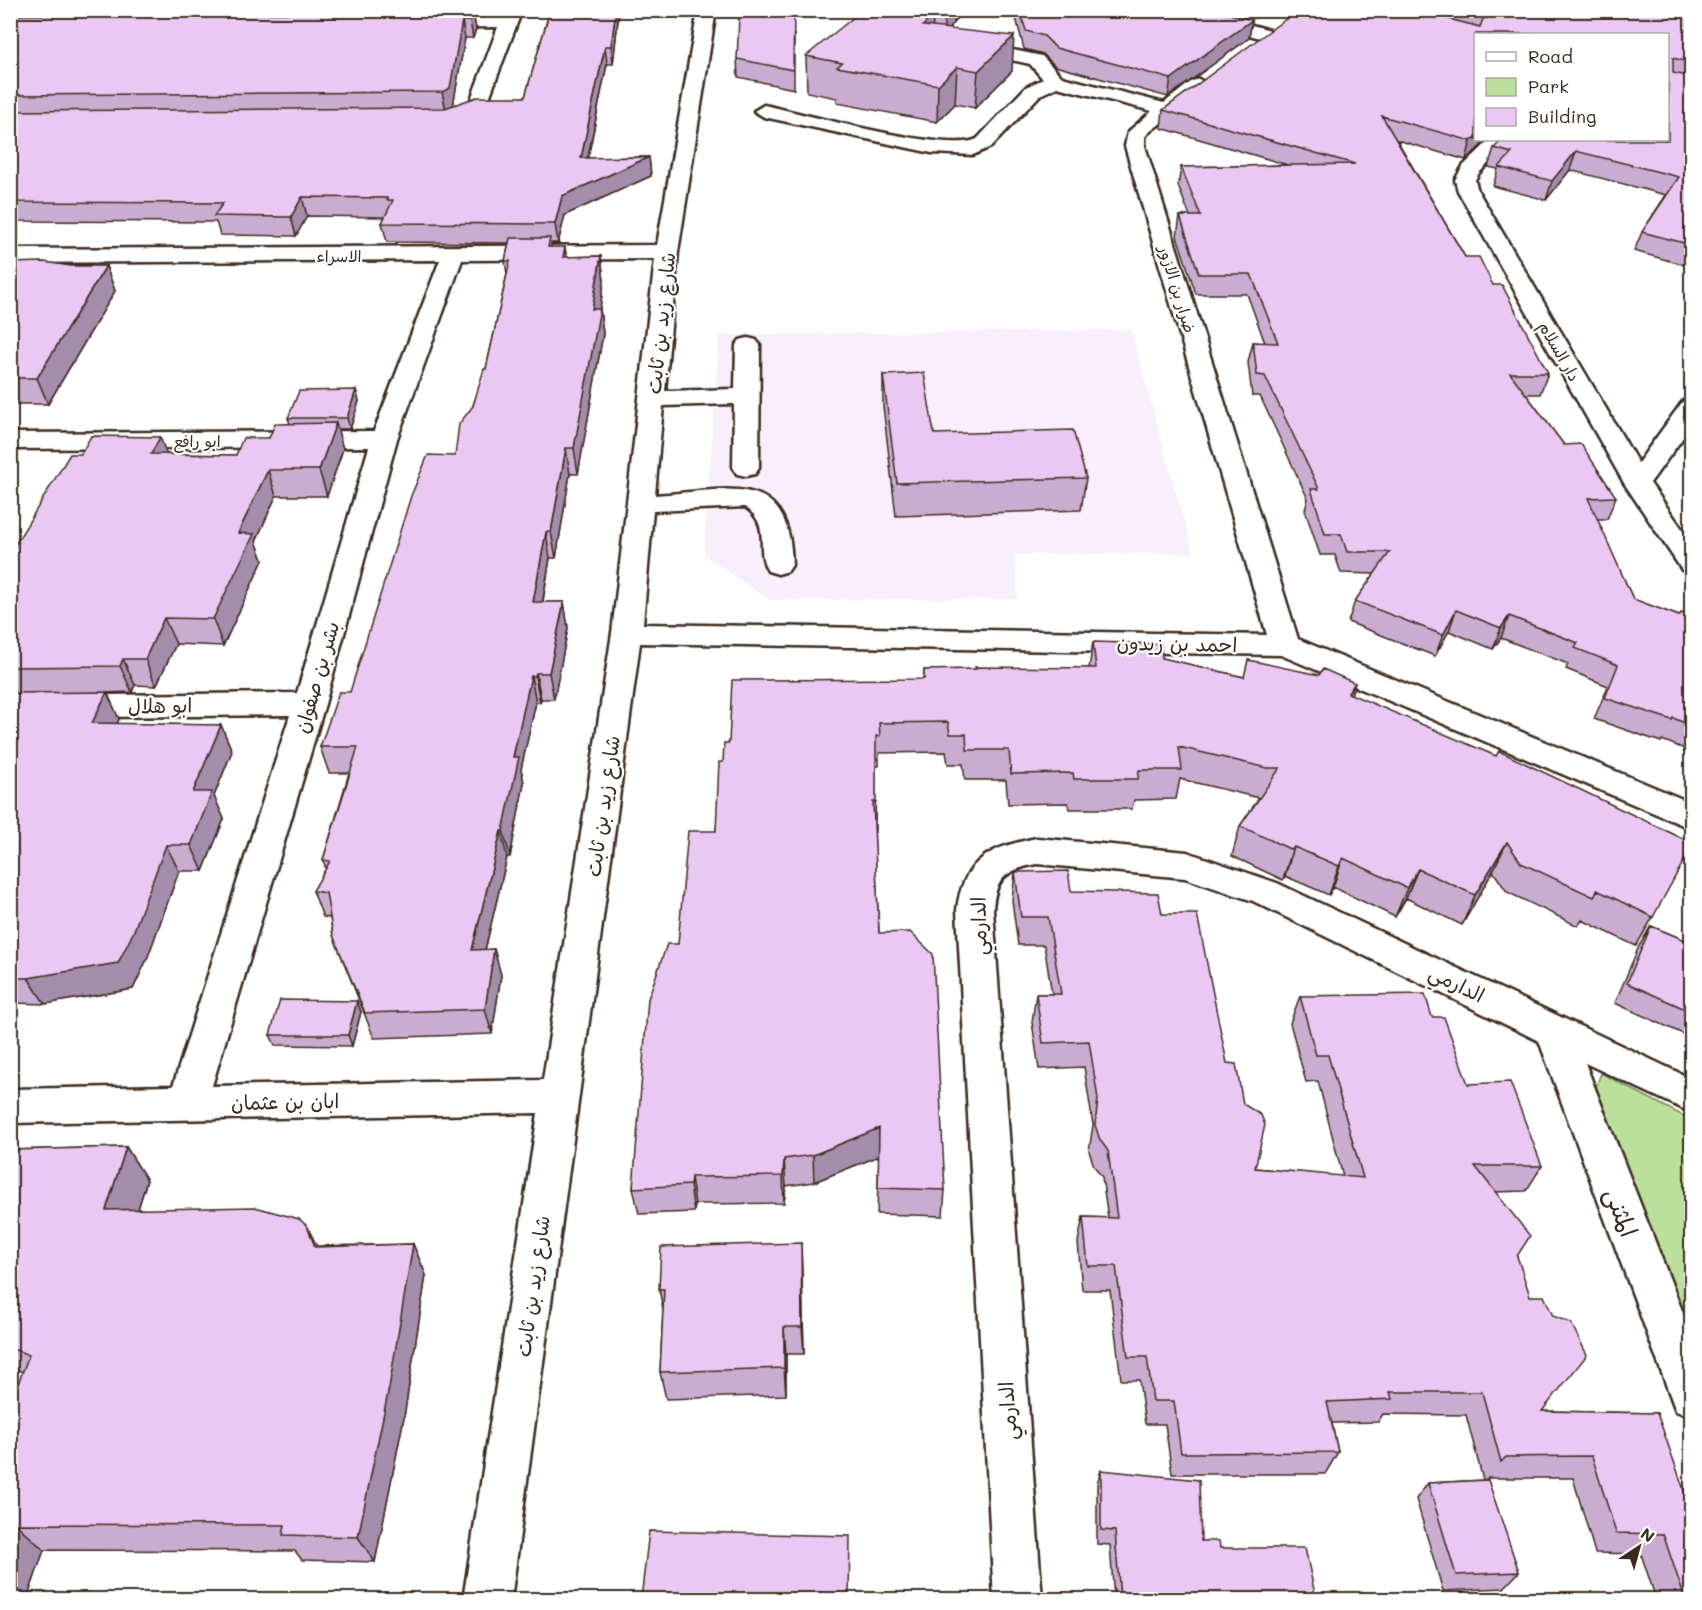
<svg xmlns="http://www.w3.org/2000/svg" width="1702" height="1610" font-family="Mali,'Playpen Sans Arabic',sans-serif">
  <rect width="100%" height="100%" fill="#fff"/>
  <filter id="ink" filterUnits="userSpaceOnUse"><feTurbulence type="fractalNoise" baseFrequency=".0167" numOctaves="2"/><feDisplacementMap in="SourceGraphic" scale="12" xChannelSelector="R" yChannelSelector="G"/><feConvolveMatrix kernelMatrix="1 2 1 2 8 2 1 2 1" color-interpolation-filters="sRGB"/></filter>
  <g filter="url(#ink)">
    <!-- built -->
    <path fill="#f9eefb" d="M1131,330L1193,553L1015,555L1018,599L769,600L704,555L719,335Z"/>
    <!-- green -->
    <path fill="#bbe09b" stroke="#7b855c" stroke-width="1.5" d="M1601,1073L1691,1120V1369L1592,1098Z"/>
    <g fill="none" stroke-linecap="round" stroke-linejoin="round">
      <!-- minor casing -->
      <g stroke="#3b2a1e" stroke-width="5">
        <path id="minor" d="M504,10H522L485,109L468,119L446,124L439,122L436,118L439,114L455,110L470,102L498,27L430,28L421,23L430,18L502,17Z
          M698,10H716L678,252L665,391L735,389L736,345L740,340L748,338L756,340L760,345L759,468L755,474L746,476L737,474L733,468L734,404L663,406L655,495C726,491 790,467 792,565L788,571L778,574L768,571C754,550 773,526 745,507L653,511L643,624L1267,635L1125,146L1128,132L1152,111L1057,87L1040,95L991,147L973,155L932,153L764,117L754,111L764,105C802,113 949,154 977,139L1026,87L1043,79L1030,64L964,50L961,46L964,42L970,41L1042,56L1062,77L1164,103L1192,81L1199,79L1208,85L1206,89L1148,133L1145,137V146L1298,639L1692,803V829L1281,655L640,643L511,1600H463L538,1113L10,1123V1089L173,1086L290,715L10,718V696L297,693L369,447L10,449V433L374,431L440,260L10,263V249L657,245ZM655,259L612,633L543,1080L212,1086L325,704L397,439L462,260Z
          M1166,10H1196L1274,31L1277,35L1268,40L1168,14Z
          M1490,140H1511L1479,173L1475,180L1478,191L1638,463L1683,401L1692,399V425L1650,483L1692,543V573L1682,570L1624,483L1458,191L1455,180L1463,166Z
          M1037,838L1187,852L1277,883L1692,1079V1113L1585,1063L1692,1336V1417L1676,1411L1670,1395L1539,1041L1253,901L1185,878L1037,864C1006,870 995,878 993,910L1042,1600H994L957,910C963,859 991,847 1037,838Z"/>
      </g>
      <!-- minor -->
      <use href="#minor" fill="#fff" fill-rule="evenodd"/>
    </g>
    <!-- wall -->
    <path fill="#caacd1" stroke="#3b2a1e" stroke-width="1.5" d="M10,10H482L481,15H473L476,29L473,38H465L453,105L525,97L550,10H634V12H619L613,64H607L588,158L649,157L651,176L565,215L558,243H551V247L567,257L601,256L604,281L600,309L603,334L578,474H570L556,558H550L543,602H564L568,628L554,699H541L540,702H536L521,769L524,783L510,857H507L485,950L494,949L501,975L492,1034L374,1038L333,935L330,918L323,917L313,891L326,869L323,860L349,773H329L320,747L350,692L455,456L486,369L507,274L505,261L509,243L387,242L382,223L385,217L307,216L296,236L220,235L216,222L10,221Z
      M963,10L949,28L1012,71L975,108L955,104L937,122L837,103V98L807,92L806,56L898,14Z
      M1014,10H1215L1252,20L1249,38L1168,97L1055,66L1043,54L1024,49Z
      M1299,10H1692V267L1634,251L1642,232L1666,195L1570,170L1546,200L1493,186L1498,169L1488,167L1494,148L1668,140L1476,34V140L1466,160L1397,140L1465,257L1493,285L1548,373L1540,394H1526L1564,445L1616,497L1607,519H1597L1633,599L1679,616L1692,617V752L1662,740L1661,742L1594,719L1608,686L1566,669L1568,664L1501,638L1493,649L1449,631L1435,656L1348,622L1355,601L1375,574L1341,573L1335,555H1320L1305,510L1308,499L1260,396H1252L1248,362L1253,342L1265,343L1247,294H1196L1177,236L1180,216H1190L1178,186L1181,167L1288,165L1161,128L1163,110Z
      M794,35V89L738,77L737,59Z
      M10,263L71,266H106L115,291L48,404H10Z
      M883,375L934,434L1086,478L1081,510L896,516L883,406Z
      M356,390L359,401L350,429H337L343,449L327,496H276L256,541L263,560L223,646L176,644L156,686L135,685L132,692L107,693L119,719L117,724L221,725L232,751L214,796L224,819L203,871H179L147,959L133,989L45,1004L13,1003L10,1002V553L167,454L236,455L269,438L290,424L288,418Z
      M1093,642L1244,677L1355,683L1351,694L1653,917L1636,946L1582,920L1578,926L1507,892L1493,871L1462,925L1406,898L1395,917L1333,887L1329,895L1285,876L1283,880L1232,856L1240,826L1259,798L1180,779L1176,799L1134,800L1132,809H1069L1068,803L1008,804L1006,780H965L963,764H948L946,752L879,753V766H876L875,832H874L879,933L945,1190L943,1216L877,1214L879,1156L814,1182L786,1186L784,1203L695,1204L694,1212L639,1214L633,1188L678,944L716,831L723,762L729,743L923,679L924,670L1089,668Z
      M1015,872L1071,891L1162,914L1227,1063L1255,1168L1343,1177L1318,1081L1306,1082L1290,1023L1300,996L1432,1017L1468,1084L1542,1166L1526,1191L1495,1192L1517,1256L1542,1411L1657,1413L1692,1599H1656L1641,1554L1595,1553L1573,1478H1488L1487,1480L1519,1572L1504,1588L1443,1591L1416,1499L1428,1483L1483,1480L1466,1415L1383,1414L1378,1422L1332,1423L1338,1452L1325,1474H1172L1165,1424H1145L1139,1380H1121L1110,1290H1082L1078,1242L1083,1217L1108,1218L1102,1177L1094,1166L1089,1151L1093,1125L1084,1067L1039,1069L1032,1022L1036,994H1052L1044,945H1018L1012,900Z
      M1651,926L1692,943V1038L1615,1003L1639,946Z
      M357,1001L361,1012L352,1046L275,1045L270,1035Z
      M126,1147L147,1180L138,1209L307,1226L317,1246L413,1244L426,1275L404,1417L375,1562L302,1560L295,1551L44,1550L27,1599H10L23,1372L10,1367V1150Z
      M801,1243L804,1354H786V1395L666,1399L660,1372L663,1310L659,1289Z
      M1101,1470L1201,1541L1220,1548L1316,1599H1114L1110,1545L1097,1544V1484Z"/>
    <!-- shaded-wall -->
    <path fill="#a48caa" stroke="#3b2a1e" stroke-width="1.5" d="M10,10H20L23,19L10,23Z
      M616,10H619L613,64L611,46Z
      M949,10H963L944,35V16Z
      M473,12L476,29L473,38L470,21Z
      M933,14L932,49L923,26Z
      M1252,20L1249,38L1168,97L1171,79Z
      M462,21L465,38L453,106L446,110L442,92Z
      M1014,36L1012,71L975,108L978,71Z
      M605,46L607,64L584,176L581,158Z
      M957,67L955,104L937,122L938,85Z
      M1476,137V140H1487L1466,160L1471,141Z
      M1576,151L1570,170L1546,200L1552,181Z
      M649,157L651,176L565,215L558,243L555,224L562,196Z
      M302,197L307,216L296,236L291,217Z
      M565,247L569,271L563,257Z
      M601,256L604,281L599,314L600,309L603,334L578,474L574,448L592,309Z
      M106,266L115,291L48,404L37,378Z
      M356,390L359,401L350,429L347,418Z
      M336,423L343,449L327,496L319,470Z
      M160,437L170,463L151,454Z
      M566,448L570,474L556,558L551,532Z
      M268,470L276,496L256,541L263,560L223,646L213,619L238,533Z
      M546,532L550,558L538,628L533,602Z
      M564,602L568,628L554,699L549,673Z
      M1456,610L1449,631L1435,656L1443,635Z
      M1509,616L1501,638L1493,649L1501,628Z
      M164,618L176,644L156,686L145,659Z
      M123,659L135,685L132,692L120,666Z
      M536,673L541,699L540,702L535,676Z
      M531,676L536,702L521,769L524,783L510,857L503,831L513,757Z
      M1355,683L1345,713L1348,693Z
      M107,692L119,719L105,750L92,723Z
      M221,725L232,751L214,796L224,819L203,871L191,845L193,792Z
      M501,831L507,857L479,975L472,950Z
      M1507,842L1493,871L1462,925L1475,895Z
      M166,845L179,871L147,959L133,989L45,1004L28,978Z
      M1294,847L1285,876L1283,880L1292,850Z
      M1343,858L1333,887L1329,895L1339,866Z
      M1418,869L1406,898L1395,917L1407,888Z
      M494,949L501,975L492,1034L485,1009Z
      M357,1001L361,1012L352,1046L348,1035Z
      M879,1128V1156L814,1182L813,1155Z
      M126,1147L147,1180L128,1241L106,1210Z
      M784,1159L786,1186L784,1203L783,1176Z
      M691,1177L695,1204L694,1212L690,1185Z
      M801,1243L802,1272L804,1354L802,1327Z
      M413,1244L426,1275L404,1417L375,1562L358,1537Z
      M784,1327L786,1354V1395L784,1368Z
      M16,1524L44,1550L27,1599H10V1539Z"/>
    <!-- building -->
    <path fill="#ebc8f3" stroke="#3b2a1e" stroke-width="1.5" d="M550,10H616L611,46H605L581,158L649,157L562,196L555,224L382,223L393,200H387L388,198L302,197L291,217L214,216L223,203L10,202V111L445,108L477,97H525Z
      M888,10H890L898,14H933L923,26L1014,36L978,71L957,67L938,85L837,67L842,63L806,56L859,13L882,17Z
      M902,10H949L944,16L933,17V14H899Z
      M1020,10H1215L1252,20L1171,79L1056,48L1044,36L1026,31Z
      M1299,10H1414L1480,27L1483,19L1490,17L1489,14L1474,10H1692V63L1673,58V73L1692,77V245L1642,232L1679,177L1576,151L1552,181L1499,167L1512,153L1494,148L1502,140H1668V34H1476V137L1471,141L1382,116L1465,257H1479L1493,285H1502L1548,373H1510L1564,445L1581,444L1616,497L1588,498L1633,599L1679,616L1681,613L1692,617V726L1673,718L1672,720L1605,698L1618,665L1575,648L1578,643L1509,616L1501,628L1456,610L1443,635L1355,601L1390,552H1347L1341,534H1325L1311,489H1319L1265,376L1257,375L1253,342L1278,343L1251,274H1199L1180,216H1201L1181,167L1355,164L1163,110L1276,26Z
      M473,12L470,21H462L450,88L442,92L10,95V15Z
      M794,16L793,70L737,59L739,17Z
      M510,238H550L548,247H565L563,257L601,256L592,309H600L574,448H566L551,532H546L533,602H564L549,673H536L535,676H531L513,757H519L503,831H501L472,950L494,949L485,1009L365,1013L333,935L326,893L313,891L330,861L323,860L358,747H320L339,692H350L411,496L428,455L455,456L459,424L473,406L484,369H486L510,261H505Z
      M44,262L71,266H106L37,378H10V263Z
      M924,373L934,434L1073,430L1086,478L897,483L883,375Z
      M356,390L347,418H288L299,391Z
      M336,423L319,470H268L238,533L254,534L213,619L164,618L145,659H123L120,666L10,667V553L70,454H81L91,436L160,437L151,454L236,455L243,438H269L275,424Z
      M1093,642L1161,644L1162,658L1244,677L1248,660L1319,675L1323,669L1355,683L1348,693L1496,756L1499,751L1692,843V846L1653,917L1597,890L1594,897L1521,863L1507,842L1475,895L1418,869L1407,888L1343,858L1339,866L1294,847L1292,850L1240,826L1280,768H1267L1179,747L1182,770H1139L1138,779H1074L1073,773L1011,774L1009,750H967L966,734H950L948,722L879,723L880,736H876V802H873L879,933L910,932L933,954L945,1190L878,1188L879,1128L813,1155L784,1159L783,1176L691,1177L690,1185L633,1188L648,999L667,944H678L688,831H716L719,762H723L724,743H729L732,680L924,679V670L976,669L975,667L1096,668Z
      M107,692L92,723L221,725L193,792H212L191,845H166L133,933L118,963L28,978H10V693Z
      M1068,871L1071,891L1158,893L1162,914H1197L1227,1063L1236,1064L1243,1104L1261,1115L1265,1125L1255,1168L1363,1178L1328,1055H1316L1300,996L1425,994L1432,1017H1444L1468,1084L1510,1082L1542,1166H1475L1530,1236L1517,1256L1530,1296H1544L1553,1316L1571,1323L1587,1355L1542,1411L1657,1413L1692,1513V1599H1685L1663,1534L1616,1533L1592,1456L1506,1457L1501,1462L1482,1392H1390L1392,1399L1327,1402L1338,1452L1181,1453L1174,1401H1153L1147,1357H1128L1116,1266H1088L1083,1217L1117,1218L1108,1151L1100,1140L1095,1125L1098,1099L1089,1041L1043,1043L1036,994H1061L1048,917H1021L1015,872Z
      M1651,926L1692,943V1012L1627,983Z
      M280,1000L357,1001L348,1035H270Z
      M126,1147L106,1210L255,1207L299,1219L307,1226L315,1247L413,1244L389,1388L358,1537L283,1535L285,1525L16,1524L10,1539V1405L29,1355L10,1348V1150Z
      M801,1243L802,1327H784V1368L660,1372L664,1289H659L661,1247Z
      M1101,1470L1199,1480L1201,1541H1219L1220,1548H1305L1316,1599H1120L1115,1531L1101,1530Z
      M1488,1480L1519,1572L1456,1575L1428,1483Z
      M649,1531L850,1536L849,1599H641Z"/>
  </g>
  <g text-anchor="middle" dominant-baseline="central" stroke-width="4.5" stroke-linejoin="round" paint-order="stroke">
    <!-- far-street labels -->
    <g font-size="16" fill="#3b2a1e" stroke="#fff">
      <text x="339" y="255">الاسراء</text>
      <text transform="translate(1178 289) rotate(73)">ضرار بن الازور</text>
      <text transform="translate(1560 351) rotate(60)">دار السلام</text>
      <text x="197" y="440">ابو رافع</text>
    </g>
    <!-- street labels -->
    <g font-size="20" fill="#3b2a1e" stroke="#fff">
      <text transform="translate(660 323) rotate(-84)">شارع زيد بن ثابت</text>
      <text transform="translate(1177 643) rotate(1)">احمد بن زيدون</text>
      <text transform="translate(316 677) rotate(-74)">بشر بن صفوان</text>
      <text transform="translate(160 705) rotate(-1)">ابو هلال</text>
      <text transform="translate(602 806) rotate(-82)">شارع زيد بن ثابت</text>
      <text transform="translate(978 926) rotate(-91)">الدارمي</text>
      <text transform="translate(1457 983) rotate(26)">الدارمي</text>
      <text transform="translate(285 1101) rotate(-1)">ابان بن عثمان</text>
      <text transform="translate(532 1286) rotate(-82)">شارع زيد بن ثابت</text>
      <text transform="translate(1007 1411) rotate(-94)">الدارمي</text>
    </g>
    <!-- near-street labels -->
    <g font-size="24" fill="#3b2a1e" stroke="#fff">
      <text transform="translate(1622 1212) rotate(69)">المثنى</text>
    </g>
  </g>
  <!-- margin -->
  <rect width="1702" height="1610" fill="none" stroke="#fff" stroke-width="36"/>
  <rect x="18" y="18" width="1666" height="1574" fill="none" stroke="#3b2a1e" stroke-width="2" filter="url(#ink)"/>
  <!-- legend -->
  <rect x="1474" y="33" width="195" height="108" fill="#ffffff" stroke="#b1aaa5" stroke-width="1.5"/>
  <rect x="1486" y="52" width="30" height="9" fill="#ffffff" stroke="#b1aaa5" stroke-width="1.5"/>
  <text x="1528" y="63" font-size="18" fill="#3b2a1e">Road</text>
  <rect x="1486" y="78" width="30" height="18" fill="#bbe09b" stroke="#b1aaa5" stroke-width="1.5"/>
  <text x="1528" y="93" font-size="18" fill="#3b2a1e">Park</text>
  <rect x="1486" y="108" width="30" height="18" fill="#ebc8f3" stroke="#b1aaa5" stroke-width="1.5"/>
  <text x="1528" y="123" font-size="18" fill="#3b2a1e">Building</text>
  <!-- north arrow -->
  <g transform="translate(1639 1547) rotate(36)" stroke="#ffffff" stroke-width="4.5" paint-order="stroke">
  <path d="M0-4.5L10 22L0 15L-10 22Z" fill="#3b2a1e"/>
  <text y="-9" font-size="16" font-weight="bold" text-anchor="middle" fill="#3b2a1e">N</text>
  </g>
</svg>
